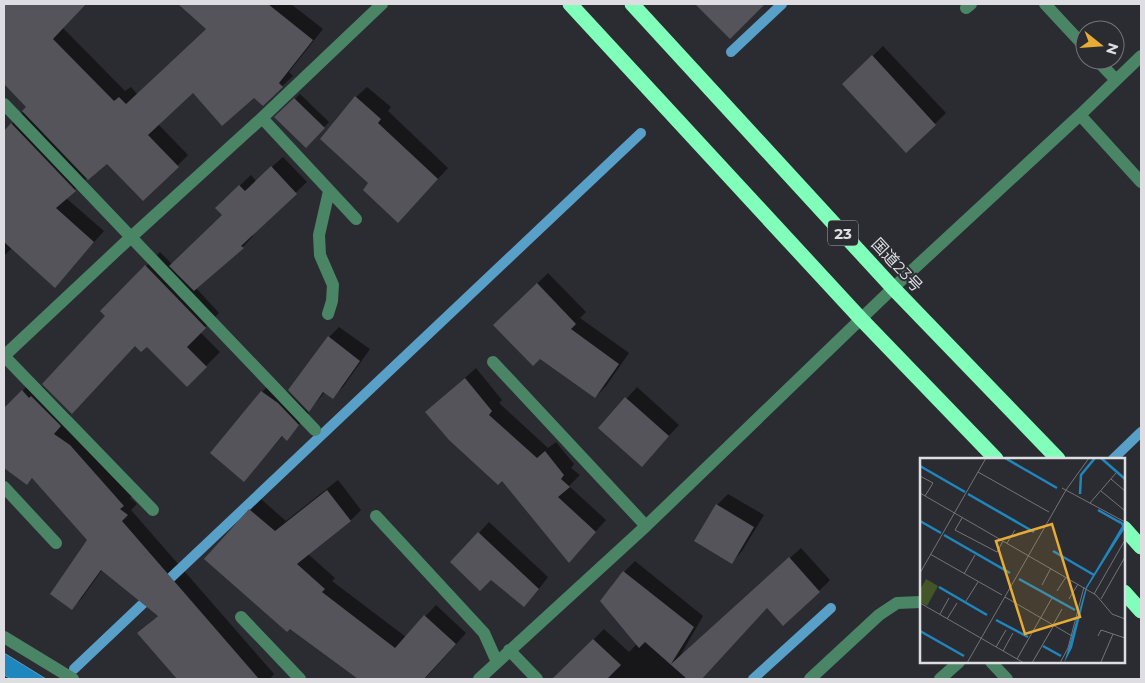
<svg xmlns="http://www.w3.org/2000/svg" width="1145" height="683" font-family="Montserrat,'Noto Sans JP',sans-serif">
  <rect width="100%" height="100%" fill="#2b2c31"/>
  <!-- water -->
  <path fill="#2086be" stroke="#59a0c9" d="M4,653L46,679H11L4,675Z"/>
  <!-- shadow -->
  <path fill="#0007" d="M35,4H85L63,28L125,91L131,87L137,94L207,28L192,15L202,4H291L323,29L289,72L293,76L263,104L254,96L194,91L158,124L188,155L143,200L107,163L87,178L66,198L104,231L55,286L12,248L4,256V133L27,107L4,83V10L17,23Z
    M707,4H763L730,37L702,9Z
    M883,46L946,113L906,152L844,84Z
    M367,87L391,107L388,111L448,168L409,210L370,183L356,97Z
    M300,94L329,122L306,146L276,117Z
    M283,157L307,182L252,234L253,236L243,247L196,288L219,313L200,332L220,352L187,385L148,346L102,311L160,252L172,264L224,215L228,197L251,175L256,181Z
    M548,273L586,312L580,318L629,353L606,386L595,397L495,325Z
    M339,327L370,349L343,387L332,397L325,392L309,410L329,337Z
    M476,368L502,400L499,403L548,448L556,442L574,464L571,468L580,475L569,486L606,520L579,550L427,412Z
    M33,380L41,388L42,386L70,415L64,422L133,495L130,498L137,504L131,510L274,674L270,679H193L171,653L149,623L159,615L102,570L82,598L72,608L89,540L33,477L27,484L4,467V447L11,438L4,430V410Z
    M273,381L289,393L309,413L287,439L283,436L244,480L212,453L262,392Z
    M637,387L679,425L652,454L600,428Z
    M338,480L361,510L351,520L308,554L335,578L332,581L406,637L436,605L466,633L425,679H360L290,627L206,559L261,499L286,521Z
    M728,494L764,515L742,551L732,562L695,541L717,505Z
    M489,522L548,577L535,594L491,579L479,533Z
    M801,548L830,580L819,591L767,607L702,679H554L604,629L629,652L637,644L624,572L635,561L703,616L679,658Z"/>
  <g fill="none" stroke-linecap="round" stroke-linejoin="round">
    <!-- stream -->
    <path stroke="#59a0c9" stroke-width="10" d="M731,52L782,4
      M1113,459L1141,432
      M162,586L641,133
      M74,669L151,596
      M753,679L831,608"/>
  </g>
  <!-- building -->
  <path fill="#54545a" d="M4,4H86L53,39L114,101L119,97L126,104L206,29L178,4H268L313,40L279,83L283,87L263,106L254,98L222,126L193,93L148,135L179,167L143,201L107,164L88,180L22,111L26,107L4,84Z
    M695,4H765L730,39Z
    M872,55L936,125L906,153L842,84Z
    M355,96L381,119L378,123L438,179L398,223L363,190L368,183L320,139Z
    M294,98L325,128L306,148L274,117Z
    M11,123L76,191L56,208L94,242L55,288L4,242V131Z
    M271,166L297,194L241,246L244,248L194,291L169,266L222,215L215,208L239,185L245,191Z
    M145,265L206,328L187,347L207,367L187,387L147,347L141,352L135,346L72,414L42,384L105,316L100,311Z
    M537,283L576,324L571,329L619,364L595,398L540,359L533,366L493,325Z
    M328,336L360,361L333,399L323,392L309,412L288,390Z
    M465,378L492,411L489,415L537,458L545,451L564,475L561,479L570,487L558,497L596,532L569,563L502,481L498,485L449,440L425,412Z
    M22,390L29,398L31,396L61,426L54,434L70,445L124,506L120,509L128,515L122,521L259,679H177L137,633L158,616L101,570L72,610L50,594L87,540L32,478L27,485L4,468V408Z
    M261,391L278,403L299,425L287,441L282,436L244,482L210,453Z
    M625,397L669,436L642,467L598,428Z
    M327,490L351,521L297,564L325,589L322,592L395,648L424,615L456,644L424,679H358L290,629L287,632L204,559L249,509L275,531Z
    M716,504L754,527L732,564L694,541Z
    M478,532L539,589L524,607L491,580L480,591L450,562Z
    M789,557L820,592L783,626L767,608L702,679H687L645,642L639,648L600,601L623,571L694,627L671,664Z
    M593,639L621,665L607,679H552Z"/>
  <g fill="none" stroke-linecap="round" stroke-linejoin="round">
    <!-- minor -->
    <path stroke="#4a8665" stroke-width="12" d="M1045,4L1085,47
      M966,8L971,4
      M1097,60L1116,80
      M4,104L315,430
      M1080,115L1141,182
      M262,118L356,219
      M328,314L332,301L333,285L320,255L319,235L329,191
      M4,356L130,238L262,118L382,4
      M4,356L153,510
      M493,362L646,526
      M4,487L56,543
      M376,516L484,633L497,662
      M241,617L300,679
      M4,637L73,679
      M509,650L537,679
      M991,662L1007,679
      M479,679L646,526L893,288L1080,115L1141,56
      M810,679L879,615L897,603L921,602
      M940,679L959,662"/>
    <!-- highway -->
    <path stroke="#82febb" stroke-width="15" d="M570,4L861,319L996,459
      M632,4L893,288L1058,459
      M1124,528L1141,547
      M1124,592L1141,611"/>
  </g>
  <g text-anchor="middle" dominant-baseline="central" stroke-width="4" stroke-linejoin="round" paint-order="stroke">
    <!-- shield labels -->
    <rect fill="#2b2c31" stroke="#a8a9ad" stroke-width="1" x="828" y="220.5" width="30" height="25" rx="4"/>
    <g font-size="15" font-weight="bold" fill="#dedee2">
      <text x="843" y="233">23</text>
    </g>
    <!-- street labels -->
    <g font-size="16" fill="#dedee2" stroke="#2b2c31">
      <text transform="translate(897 265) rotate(47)">国道23号</text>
    </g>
  </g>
  <!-- overview -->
  <g transform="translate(920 458)">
    <rect width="205" height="205" fill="#2b2c31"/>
    <path d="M6,121L18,128L7,148L0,144V132Z" fill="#435627"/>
    <path d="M199,62L205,66V70L167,130L152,190L144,205L166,129L202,68Z" fill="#2086be"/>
    <path fill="none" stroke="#2086be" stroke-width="2.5" d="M85,0L137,30M181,0L205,21M0,8L45,34M48,36L114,74M160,36L161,17L175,0M178,52L201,65M0,63L21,75M24,77L90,115M133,93L174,117M99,121L155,152M19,129L67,157M76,162L108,179M0,173L44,198M123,188L141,198"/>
    <path fill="none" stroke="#737378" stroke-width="1" d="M58,14L129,54M0,18L13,25L5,38M191,21L205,33M142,30L205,64M181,33L204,52M0,35L176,137L192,156L205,161M170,45L196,15M42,60L35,72L77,94L83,83M87,85L95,72M10,96L82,137M0,115L66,0M44,116L55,97M122,127L131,110M137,133L146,119M174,136L205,82M85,139L152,178M149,141L158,126M181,141L205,99M46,143L58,124M0,145L104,205M20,156L29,140M27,161L37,145M133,167L142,151M178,178L181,172L205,180M76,189L86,172M83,193L93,175M97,201L132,140M181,204L193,176M47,205L146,32L169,0M112,205L134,167M140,205L148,190L164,129"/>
    <path fill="#e6ac36" fill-opacity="0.15" stroke="#e6ac36" stroke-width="2.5" d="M132,66L160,159L105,176L76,83Z"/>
    <rect width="205" height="205" fill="none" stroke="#dedee2" stroke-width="2.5"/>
  </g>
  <!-- border -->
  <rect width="1145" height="683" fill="none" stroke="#dedee2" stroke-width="10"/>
  <!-- north arrow -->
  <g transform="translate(1100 45) rotate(107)"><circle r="24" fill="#2b2c31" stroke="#737378"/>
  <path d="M0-4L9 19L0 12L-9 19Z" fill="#e6ac36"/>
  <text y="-8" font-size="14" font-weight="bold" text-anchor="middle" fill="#dedee2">N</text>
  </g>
</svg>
